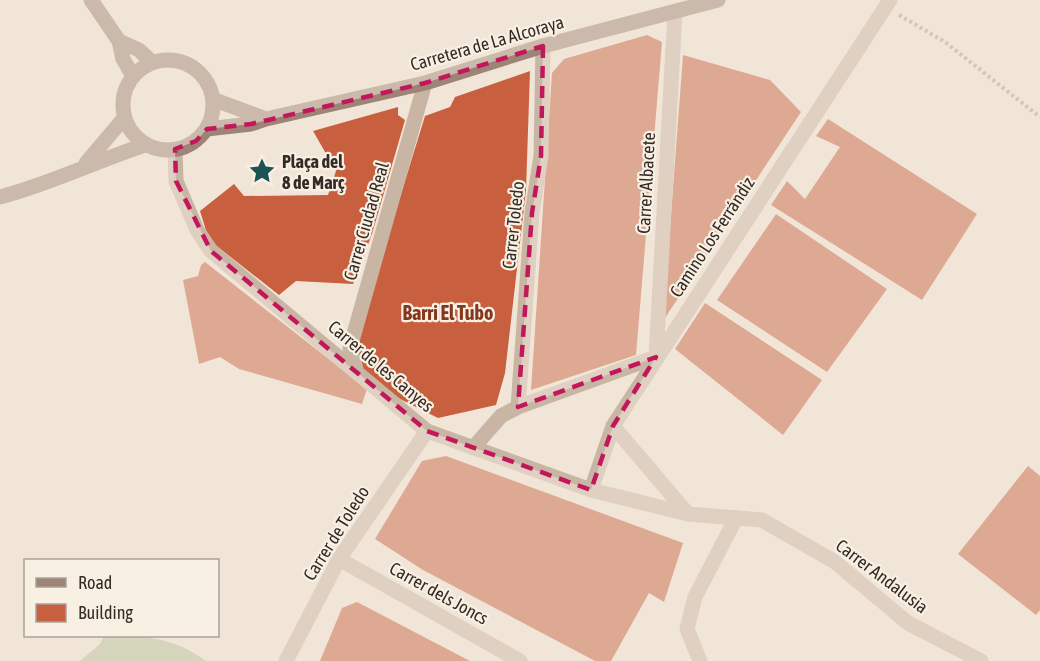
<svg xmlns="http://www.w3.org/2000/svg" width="1040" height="661" font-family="'Asap Condensed',sans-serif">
  <rect width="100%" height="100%" fill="#f1e5d8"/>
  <!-- green -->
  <path fill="#b3c098" d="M104,636C143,635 173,637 206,661H80L100,644Z"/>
  <!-- building -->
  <path fill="#c8603f" d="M647,35L662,42L636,355L531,390L552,73L564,59Z
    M683,55L770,80L801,112L663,321Z
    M530,71L526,190L505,373L496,405L438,418L394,396L360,367L354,347L425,116L450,107L455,97Z
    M398,107V115L405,120L372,234L353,284L296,281L279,295L209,240L200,211L234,184L244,196L328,195L336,171L313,131Z
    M828,119L977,214L922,300L771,205L787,181L805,199L840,147L816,136Z
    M776,214L887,289L827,372L717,300Z
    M205,262L367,389L362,404L239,369L220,357L199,364L183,280L198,276L201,265Z
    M705,303L822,380L783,435L675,349Z
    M446,456L683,543L664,602L649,593L611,661H595L423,570L375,539L422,461Z
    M1028,466L1040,476V610L1036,615L958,554Z
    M357,602L470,661H320L342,608Z"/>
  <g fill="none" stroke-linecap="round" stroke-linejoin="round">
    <!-- path -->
    <path stroke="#b59f8e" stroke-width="4" stroke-dasharray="3 3" stroke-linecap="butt" d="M899,15L945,42L1040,117"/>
    <!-- street -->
    <path stroke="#c9b5a4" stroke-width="15" d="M175,149L176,181L197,230L211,251L427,431L591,490L688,514L762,520L835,562L908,623L981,661
      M656,357L675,12
      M356,369L350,348L425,83
      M518,407L532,213L541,156L543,46
      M613,426L688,514
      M473,448L501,416L518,407L656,357
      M591,490L613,426L890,0
      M339,559L520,661
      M286,661L339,559L427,431
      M700,661L687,629L695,597L736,518"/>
    <!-- secondary -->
    <path stroke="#9d8476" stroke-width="15" d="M91,0L119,41L123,59L133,76
      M119,41L139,50L153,63
      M123 105a45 45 0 1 1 90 0a45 45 0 1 1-90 0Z
      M215,100L266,119
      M207,129L251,124L266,119L425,83L543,46L718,0
      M86,163L124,118
      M0,197C50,184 96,161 145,145"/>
  </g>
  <!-- marked area -->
  <path d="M0 0H1040V661H0ZM543,46L541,156L532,213L518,407L656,357L613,426L591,490L427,431L211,251L176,181L175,149L196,141L207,129L251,124L425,83Z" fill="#f1e5d8" fill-opacity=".55" fill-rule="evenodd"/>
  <path fill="none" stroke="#c2185b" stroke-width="4.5" stroke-dasharray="12 8" stroke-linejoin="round" d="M543,46L541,156L532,213L518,407L656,357L613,426L591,490L427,431L211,251L176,181L175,149L196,141L207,129L251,124L425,83Z"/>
  <!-- icons -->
  <defs>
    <g id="sight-bare" transform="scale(2.07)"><path d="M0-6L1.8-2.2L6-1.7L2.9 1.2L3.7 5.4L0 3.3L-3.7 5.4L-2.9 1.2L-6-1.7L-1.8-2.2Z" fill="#1b5357" stroke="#f9f0e4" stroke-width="2.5" paint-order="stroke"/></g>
  </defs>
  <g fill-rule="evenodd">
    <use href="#sight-bare" x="262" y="171"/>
  </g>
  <g text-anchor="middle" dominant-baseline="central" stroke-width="4.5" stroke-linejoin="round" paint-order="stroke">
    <!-- street labels -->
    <g font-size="18" fill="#352b26" stroke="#f9f0e4">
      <text transform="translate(487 43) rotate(-16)">Carretera de La Alcoraya</text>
      <text transform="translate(646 183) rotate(-87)">Carrer Albacete</text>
      <text transform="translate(366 221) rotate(-74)">Carrer Ciudad Real</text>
      <text transform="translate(513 225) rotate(-84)">Carrer Toledo</text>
      <text transform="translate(712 237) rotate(-57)">Camino Los Ferrándiz</text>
      <text transform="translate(381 366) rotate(40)">Carrer de les Canyes</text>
      <text transform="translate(336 533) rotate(-58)">Carrer de Toledo</text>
      <text transform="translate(882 576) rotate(37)">Carrer Andalusia</text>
      <text transform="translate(439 593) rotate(29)">Carrer dels Joncs</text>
    </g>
    <!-- poi labels -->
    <g font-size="18" font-weight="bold" fill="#352b26" stroke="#f9f0e4" text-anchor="start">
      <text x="282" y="161">Plaça del<tspan x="282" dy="21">8 de Març</tspan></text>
    </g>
    <!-- neighbourhood labels -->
    <g font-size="20" font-weight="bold" fill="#85361e" stroke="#f9f0e4">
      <text x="448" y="312">Barri El Tubo</text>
    </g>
  </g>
  <!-- legend -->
  <rect x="24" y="559" width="195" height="78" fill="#f9f0e4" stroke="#aba198" stroke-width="1.5"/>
  <rect x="36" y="578" width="30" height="9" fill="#9d8476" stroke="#aba198" stroke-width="1.5"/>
  <text x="78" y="589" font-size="18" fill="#352b26">Road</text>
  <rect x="36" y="604" width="30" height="18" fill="#c8603f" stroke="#aba198" stroke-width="1.5"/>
  <text x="78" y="619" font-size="18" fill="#352b26">Building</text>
</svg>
